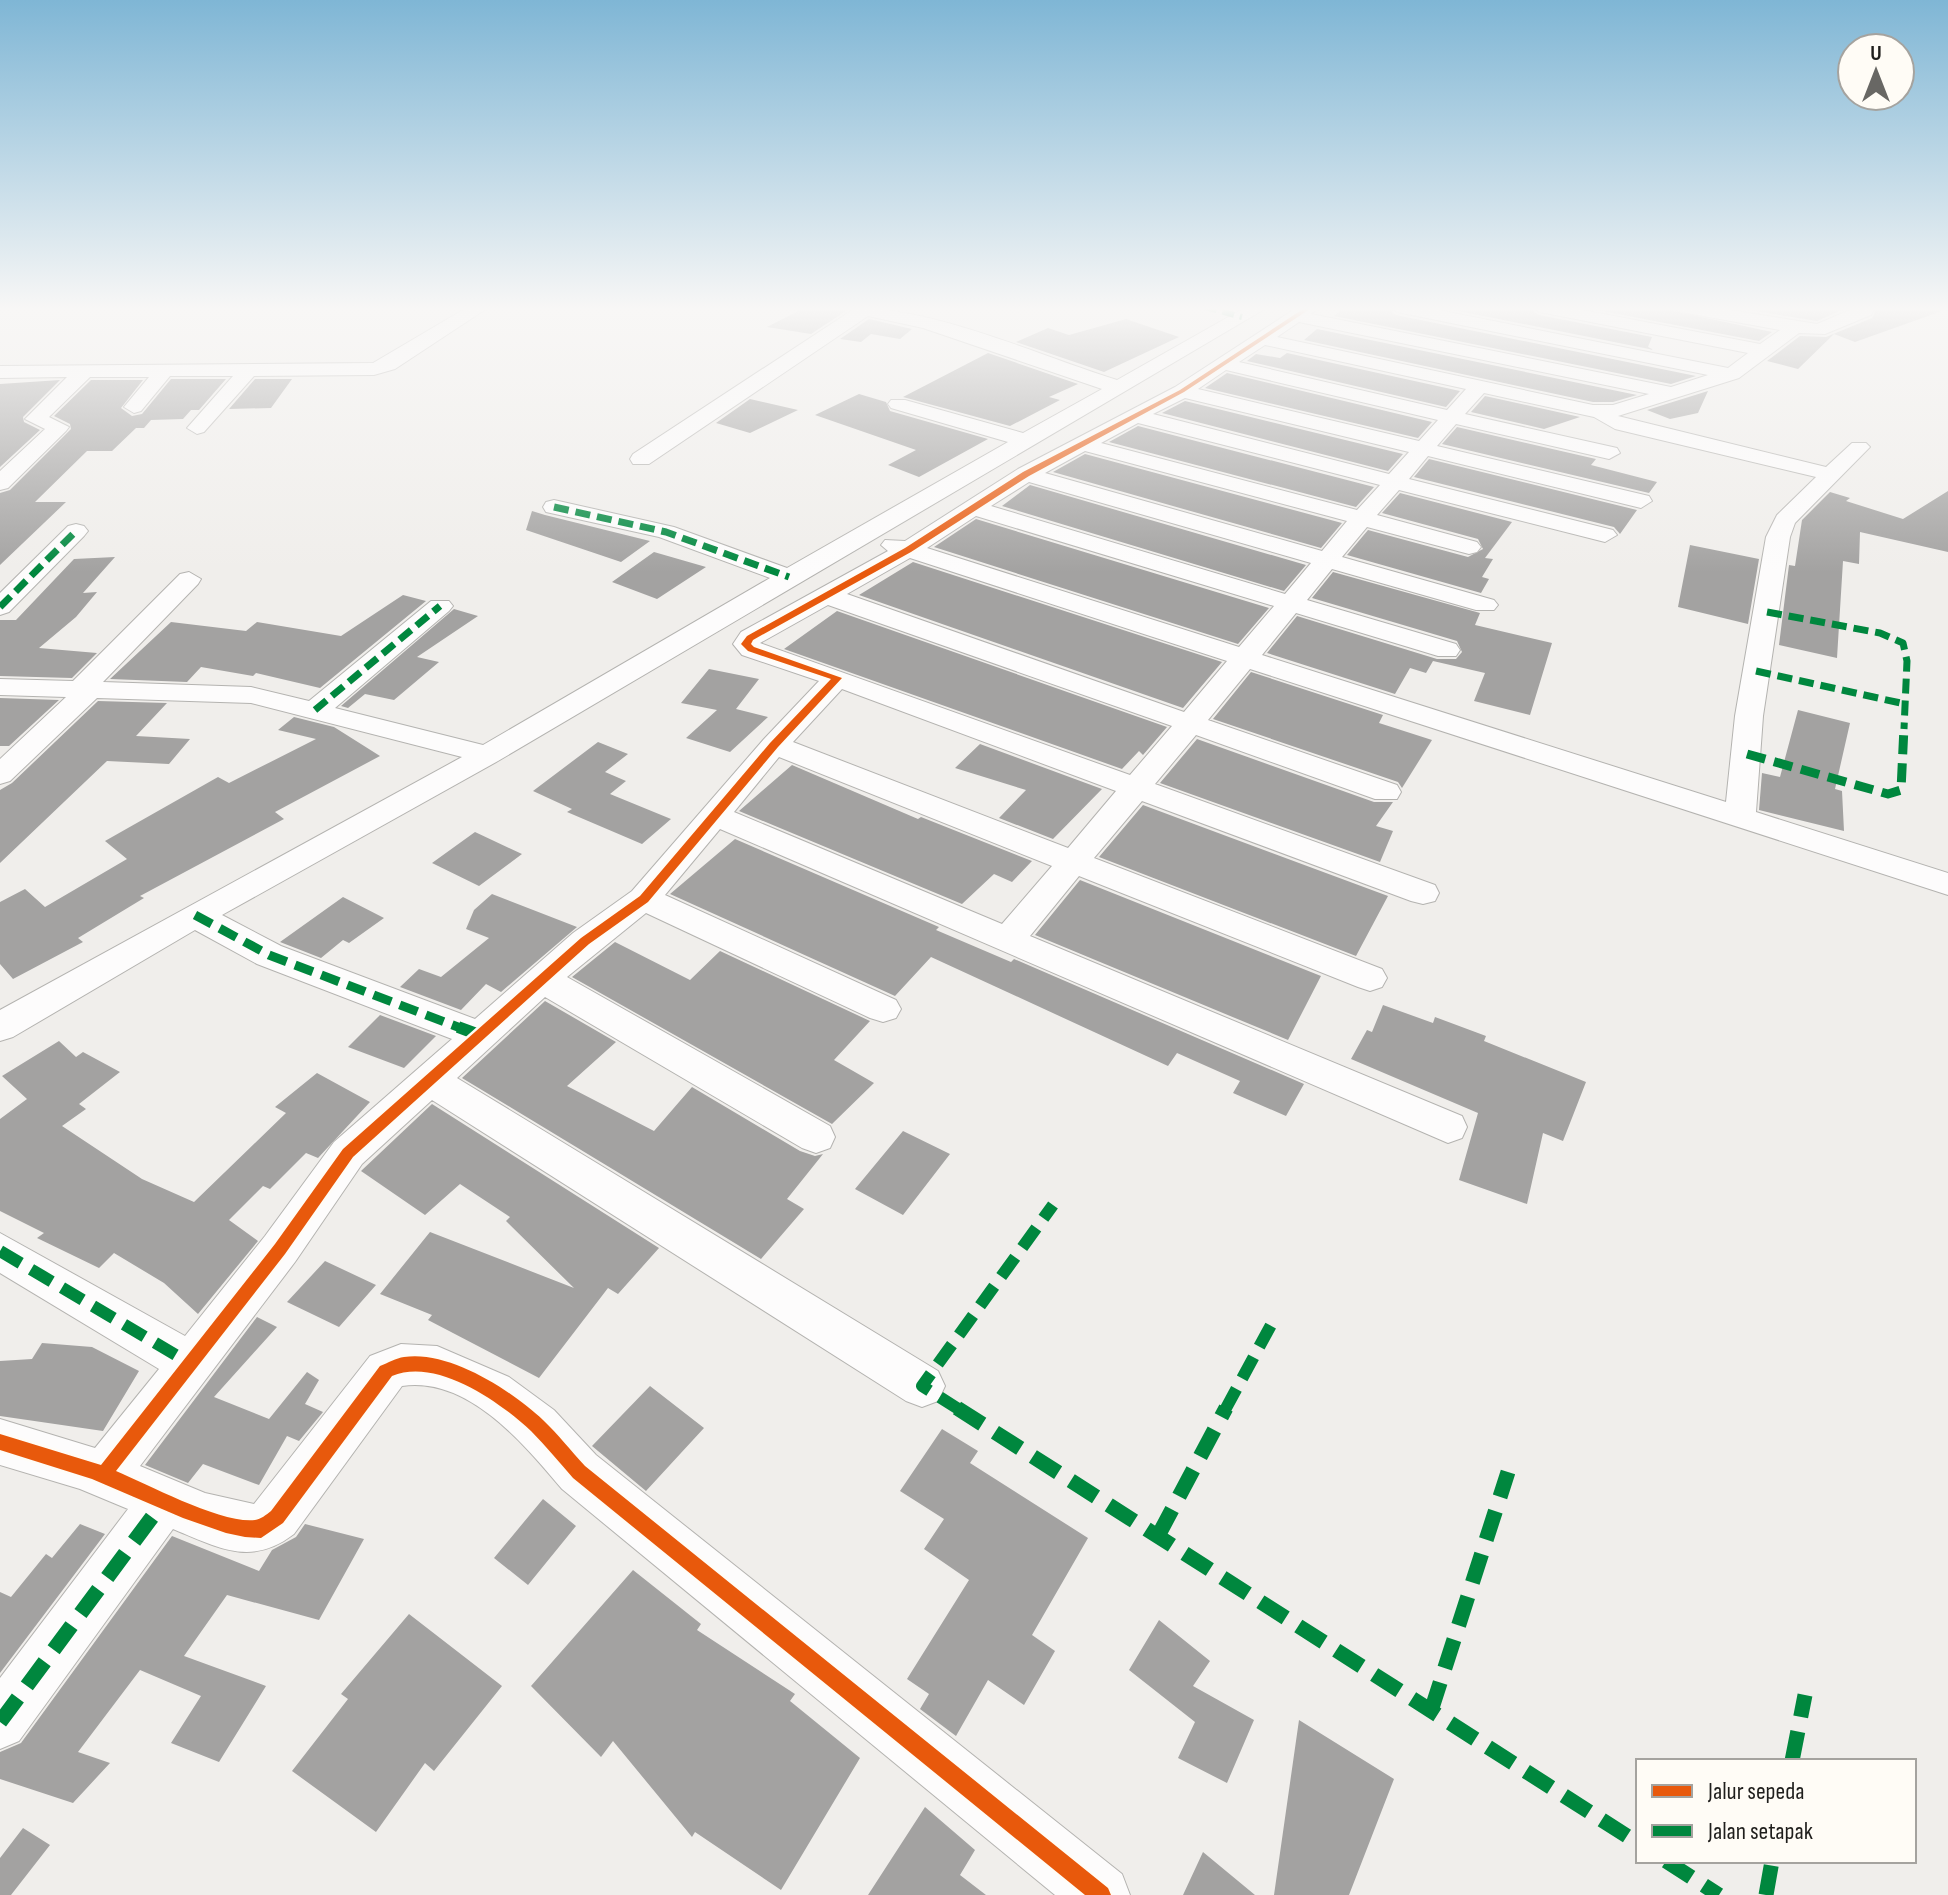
<svg xmlns="http://www.w3.org/2000/svg" width="1948" height="1895" font-family="'Sofia Sans Condensed',sans-serif">
  <rect width="100%" height="100%" fill="#f0eeeb"/>
  <!-- building -->
  <path fill="#a3a2a1" d="M806,307H842L846,311L811,334L767,327Z
    M1344,307H1385L1396,315L1696,376L1671,384L1334,316Z
    M1438,307L1529,309L1539,315L1652,337L1648,347L1654,350Z
    M1599,307H1655L1772,332L1759,341L1597,310Z
    M1730,307H1849L1817,321Z
    M1878,307H1942V311L1855,342L1834,334L1798,369L1767,361L1800,336L1826,337L1872,318Z
    M869,319L912,329L900,339L871,334L861,342L840,339Z
    M1126,319L1179,337L1104,372L1016,342L1048,328L1069,335Z
    M1317,329L1637,395L1613,402H1593L1304,340Z
    M988,353L1078,384L1049,397L1060,400L1010,426L903,397Z
    M1287,353L1460,391L1446,407L1247,361L1256,354L1280,358Z
    M1227,373L1432,422L1418,438L1205,388Z
    M171,379H226L199,410H191L183,419L151,420L144,428H136L112,451H87L35,502H66L0,565V493L10,490L71,429L70,424L54,416L91,380H143L121,408L132,416L142,414Z
    M255,379H292L271,408L229,409Z
    M60,380L23,417L24,422L40,430L0,467V384Z
    M1708,391L1698,413L1670,419L1647,410Z
    M859,394L886,402L890,411L988,439L919,477L888,465L916,450L815,415Z
    M1485,396L1580,417L1544,429L1471,412Z
    M750,399L798,410L750,433L716,423Z
    M1185,401L1403,454L1388,471L1162,413Z
    M1138,426L1374,487L1356,507L1109,442Z
    M1457,427L1596,459L1591,465L1657,482L1649,493L1442,444Z
    M1085,454L1342,523L1321,548L1053,472Z
    M1429,459L1637,510L1620,534L1614,527L1414,477Z
    M1030,485L1306,565L1284,591L1002,506Z
    M1948,491V552L1860,532L1859,564L1843,561L1837,658L1779,645L1789,565L1795,566L1802,520L1830,492L1850,498L1846,501L1903,519Z
    M1400,493L1512,522L1485,558L1493,559L1482,577L1489,579L1481,593L1347,555L1368,530L1468,557L1483,549L1478,539L1382,513Z
    M532,511L545,515L650,541L621,562L526,530Z
    M976,519L1269,608L1238,644L934,547Z
    M1690,545L1759,559L1748,624L1678,607Z
    M654,552L706,567L657,599L612,582Z
    M115,557L83,593L97,592L76,617L39,648L97,653L72,678L0,676V620H16L74,559Z
    M913,562L1222,662L1183,708L859,595Z
    M1333,572L1480,613L1475,625L1552,643L1530,715L1474,701L1485,673L1433,661L1426,673L1410,668L1395,694L1267,653L1297,616L1437,659H1456L1462,652L1457,641L1312,598Z
    M403,595L426,601L320,688L256,673L253,676L201,667L187,682L110,679L171,622L246,631L257,622L341,636Z
    M454,609L478,616L417,657L439,662L394,700L365,694L348,708L341,706Z
    M837,611L1167,727L1143,755L1139,751L1122,769L784,649Z
    M709,669L759,679L736,709L768,717L730,752L686,738L717,710L681,703Z
    M1251,672L1383,715L1379,723L1432,740L1402,788L1398,782L1213,719Z
    M0,698L59,700L9,746H0Z
    M98,701L167,703L136,736L190,739L169,764L107,761L0,863V790L12,783Z
    M1798,710L1850,723L1835,789L1842,791L1844,831L1759,810L1762,773L1780,777Z
    M294,717L334,727L380,756L275,812L284,819L140,896L144,898L78,938L83,942L13,979L0,964V902L25,889L45,907L127,859L105,841L218,777L229,783L316,739L278,730Z
    M1197,739L1374,802H1393L1376,826L1393,831L1380,862L1160,783Z
    M598,742L628,754L605,772L626,781L610,794L671,819L642,844L567,812L572,809L533,791Z
    M980,744L1102,789L1053,839L999,818L1026,790L955,768Z
    M792,765L918,819L921,817L1032,861L1012,882L994,874L962,904L739,811Z
    M1143,805L1388,896L1356,956L1099,857Z
    M475,832L522,854L479,886L432,863Z
    M735,839L939,927L936,930L1011,962L1014,959L1304,1084L1286,1116L1233,1093L1240,1081L1177,1053L1168,1066L931,957L895,996L670,894Z
    M1080,880L1321,976L1288,1040L1035,935Z
    M492,894L577,927L501,992L486,984L461,1010L400,987L419,969L441,977L489,938L466,929L474,910Z
    M343,897L384,918L349,943L343,940L321,958L280,942Z
    M615,942L690,980L720,951L870,1021L834,1060L874,1083L832,1124L572,977Z
    M545,1001L616,1042L567,1086L654,1131L692,1087L800,1151L815,1156L823,1154L787,1199L804,1209L761,1259L462,1078Z
    M1383,1005L1433,1023L1435,1017L1486,1036L1484,1041L1586,1082L1563,1141L1543,1133L1527,1204L1459,1180L1478,1113L1351,1059L1367,1030L1372,1032Z
    M380,1015L436,1036L404,1068L348,1047Z
    M59,1041L76,1057L83,1052L120,1072L79,1104L86,1109L62,1126L142,1179L194,1202L286,1113L275,1107L317,1073L370,1102L318,1158L306,1153L270,1189L263,1186L229,1220L258,1241L198,1314L164,1283L114,1253L99,1268L37,1238L44,1233L0,1211V1119L27,1099L2,1076Z
    M432,1104L659,1248L618,1294L608,1288L539,1378L428,1320L432,1315L380,1294L430,1232L574,1288L506,1221L510,1217L460,1184L425,1215L361,1171Z
    M903,1131L950,1154L903,1215L855,1189Z
    M325,1261L376,1285L339,1327L287,1302Z
    M257,1317L277,1327L214,1397L269,1419L307,1372L319,1380L305,1404L323,1412L299,1441L287,1436L259,1485L203,1464L188,1483L145,1465Z
    M42,1343L92,1347L139,1371L103,1431L0,1416V1361L32,1359Z
    M650,1386L704,1428L646,1491L592,1446Z
    M942,1429L978,1451L970,1463L1088,1538L1032,1635L1055,1651L1024,1705L988,1680L956,1736L920,1709L929,1694L907,1679L969,1580L924,1549L944,1519L900,1491Z
    M543,1499L576,1526L528,1585L494,1558Z
    M80,1524L105,1534L0,1673V1592L11,1597L46,1554L52,1558Z
    M305,1524L364,1539L319,1620L227,1595L184,1656L266,1686L219,1762L171,1743L201,1696L140,1670L78,1752L110,1763L73,1803L0,1779V1752L21,1743L172,1536L259,1571L272,1550L296,1537Z
    M633,1570L701,1624L697,1630L795,1694L790,1701L860,1758L781,1890L695,1832L692,1837L613,1741L601,1757L531,1686Z
    M409,1614L502,1686L434,1771L425,1763L376,1832L292,1771L348,1699L341,1694Z
    M1159,1620L1210,1661L1193,1686L1254,1720L1227,1783L1178,1758L1195,1722L1129,1670Z
    M1299,1720L1394,1779L1349,1895H1274Z
    M925,1807L975,1850L960,1875L986,1895H868Z
    M23,1828L50,1845L11,1895H0V1858Z
    M1203,1852L1255,1895H1183Z"/>
  <g fill="none" stroke-linecap="round" stroke-linejoin="round">
    <!-- street casing -->
    <g stroke="#b4b3b0" stroke-width="2">
      <path id="street" d="M468,307H489L395,369L374,375L254,376L204,432L197,434L187,428L233,376H170L141,411L134,413L124,407L149,377H90L49,417L69,427L66,431L8,488L0,490V471L45,429L25,419L67,377L0,378V366L373,363Z
        M845,307C934,307 1032,353 1117,380L1246,307H1268L498,761L222,915L281,946L475,1019L573,933L632,891L764,739L819,681L742,655L733,644L741,632L888,551L881,545L885,540L905,541L1018,469L1175,387L1298,307H1319L1311,314L1671,387L1708,375L1397,312L1388,307H1423L1728,368L1748,353L1540,312L1531,307H1567L1760,344L1780,330L1681,312L1672,307H1711L1817,324L1857,307H1875L1871,315L1825,334L1799,333L1739,378L1618,416L1826,467L1852,443H1866L1870,447L1795,523L1790,537L1763,716L1756,812L1948,873V895L1250,669L1208,720L1397,785L1401,792L1397,799H1375L1196,735L1155,784L1435,885L1439,893L1435,901L1423,904L1411,901L1142,801L1094,858L1382,969L1387,978L1382,987L1370,991L1358,987L1079,876L1030,936L1462,1116L1467,1127L1462,1138L1448,1143L720,829L665,895L896,1000L901,1009L896,1018L883,1022L870,1018L646,913L567,977L830,1126L835,1137L830,1148L816,1153L802,1148L545,997L457,1078L938,1371L945,1386L938,1401L922,1407L906,1401L432,1100L362,1164L295,1262L140,1466L205,1493L254,1504L370,1356L401,1344L437,1346L509,1377L554,1410L596,1455L1122,1874L1130,1895H1055L562,1489C524,1444 468,1376 402,1386L294,1534C251,1567 219,1548 173,1529L19,1741L0,1749V1678L128,1509L80,1489L0,1465V1419L95,1448L159,1369L0,1273V1233L185,1336L265,1236L334,1142L452,1039L257,964L195,930L13,1037L0,1041V1010L462,757L251,703L97,698L10,781L0,784V759L66,697L0,695V679L73,681L180,574L189,572L201,579L198,584L103,682L251,687L309,701L431,601H449L453,606L449,611L335,708L483,745L770,578L659,537L546,512L543,507L546,502L554,500L674,527L787,568L1008,442L891,408L888,404L891,400H905L1023,433L1102,389L923,328L868,316L649,464H633L630,459L633,454L851,311ZM1299,322L1649,394L1613,405H1593L1277,337ZM1265,345L1466,389L1447,410L1239,362ZM1226,370L1438,420L1419,441L1198,389ZM1484,393L1594,417L1615,429L1816,477L1777,515L1766,537L1735,716L1726,802L1262,655L1296,613L1438,656H1456L1460,650L1456,644L1307,600L1332,569L1476,610H1494L1498,605L1494,600L1342,557L1367,527L1469,554L1477,552L1481,547L1477,542L1377,515L1399,490L1605,542L1617,535L1613,530L1409,479L1428,456L1641,508L1652,501L1649,496L1437,446L1456,424L1609,459L1620,453L1617,448L1465,414ZM1185,398L1409,452L1389,474L1153,414ZM1138,423L1380,485L1357,510L1101,443ZM1085,451L1347,521L1322,551L1045,473ZM1029,482L1311,563L1285,594L991,506ZM976,516L1274,606L1239,647L927,548ZM910,558L1227,661L1184,712L847,594ZM828,605L1172,726L1130,775L760,643ZM842,689L1116,791L1068,848L793,742ZM779,757L1052,866L1002,924L734,812Z
        M76,524L84,526L88,531L84,536L9,612L0,615V593L68,526Z"/>
    </g>
    <!-- street -->
    <use href="#street" fill="#fdfcfc" fill-rule="evenodd"/>
    <!-- quiet-far4 -->
    <path stroke="#00873e" stroke-width="6" stroke-dasharray="12 6" stroke-linecap="butt" d="M1205,307L1242,317"/>
    <!-- quiet-far3 -->
    <path stroke="#00873e" stroke-width="7" stroke-dasharray="15 7" stroke-linecap="butt" d="M554,507L666,532L789,577
      M0,607L76,531
      M1767,612L1880,633L1903,643L1907,661L1904,729
      M1756,671L1905,704
      M315,710L440,606"/>
    <!-- quiet-far2 -->
    <path stroke="#00873e" stroke-width="9" stroke-dasharray="19 9" stroke-linecap="butt" d="M1747,754L1888,794L1901,790L1904,727
      M195,915L269,955L463,1029"/>
    <!-- quiet-far1 -->
    <path stroke="#00873e" stroke-width="12" stroke-dasharray="24 12" stroke-linecap="butt" d="M458,1027L482,1036
      M0,1251L191,1364
      M960,1410L922,1386L1053,1205
      M1225,1410L1271,1325"/>
    <!-- quiet -->
    <path stroke="#00873e" stroke-width="15" stroke-dasharray="30 15" stroke-linecap="butt" d="M957,1408L1638,1843
      M1158,1536L1226,1408
      M1431,1711L1508,1472
      M0,1722L164,1501
      M1792,1761L1805,1695
      M1666,1861L1719,1895
      M1766,1895L1772,1861"/>
    <!-- cycleway casing -->
    <g stroke="#fffcf6" stroke-width="5">
      <path id="cycleway" d="M1306,307H1313L1184,392L1029,476L911,552L753,640L751,644L754,647L842,678L778,747L648,902L589,944L353,1157L285,1254L116,1471C149,1485 222,1524 255,1520C261,1519 266,1515 271,1511L380,1366C388,1363 396,1358 404,1357C449,1350 511,1390 543,1420C558,1434 571,1451 585,1466L1108,1888L1111,1895H1085L573,1478C559,1462 546,1446 531,1431C499,1401 436,1357 392,1376L283,1523L261,1538L245,1537L226,1533L183,1518L92,1479L0,1450V1434L101,1465L275,1244L343,1149L581,938L640,896L770,743L831,679L748,651L741,644L747,636L905,548L1023,472L1180,390Z"/>
    </g>
    <!-- cycleway -->
    <use href="#cycleway" fill="#e8590c" fill-rule="evenodd"/>
  </g>
  <!-- sky -->
  <linearGradient id="sky" x2="0" y2="1"><stop stop-color="#7fb6d5"/><stop offset="0.54" stop-color="#f8f7f6"/><stop offset="1" stop-color="#f8f7f6" stop-opacity="0"/></linearGradient>
  <rect width="1948" height="572" fill="url(#sky)"/>
  <!-- legend -->
  <rect x="1636" y="1759" width="280" height="104" fill="#fffcf6" stroke="#a5a39f" stroke-width="2"/>
  <rect x="1652" y="1785" width="40" height="12" fill="#e8590c" stroke="#a5a39f" stroke-width="2"/>
  <text x="1708" y="1799" font-size="24" fill="#1f1e1c">Jalur sepeda</text>
  <rect x="1652" y="1825" width="40" height="12" fill="#00873e" stroke="#a5a39f" stroke-width="2"/>
  <text x="1708" y="1839" font-size="24" fill="#1f1e1c">Jalan setapak</text>
  <!-- north arrow -->
  <g transform="translate(1876 72)"><circle r="38" fill="#fffcf6" stroke="#a5a39f" stroke-width="2"/>
  <path d="M0-6L14 30L0 20L-14 30Z" fill="#686764"/>
  <text y="-12" font-size="22" font-weight="bold" text-anchor="middle" fill="#1f1e1c">U</text>
  </g>
</svg>
